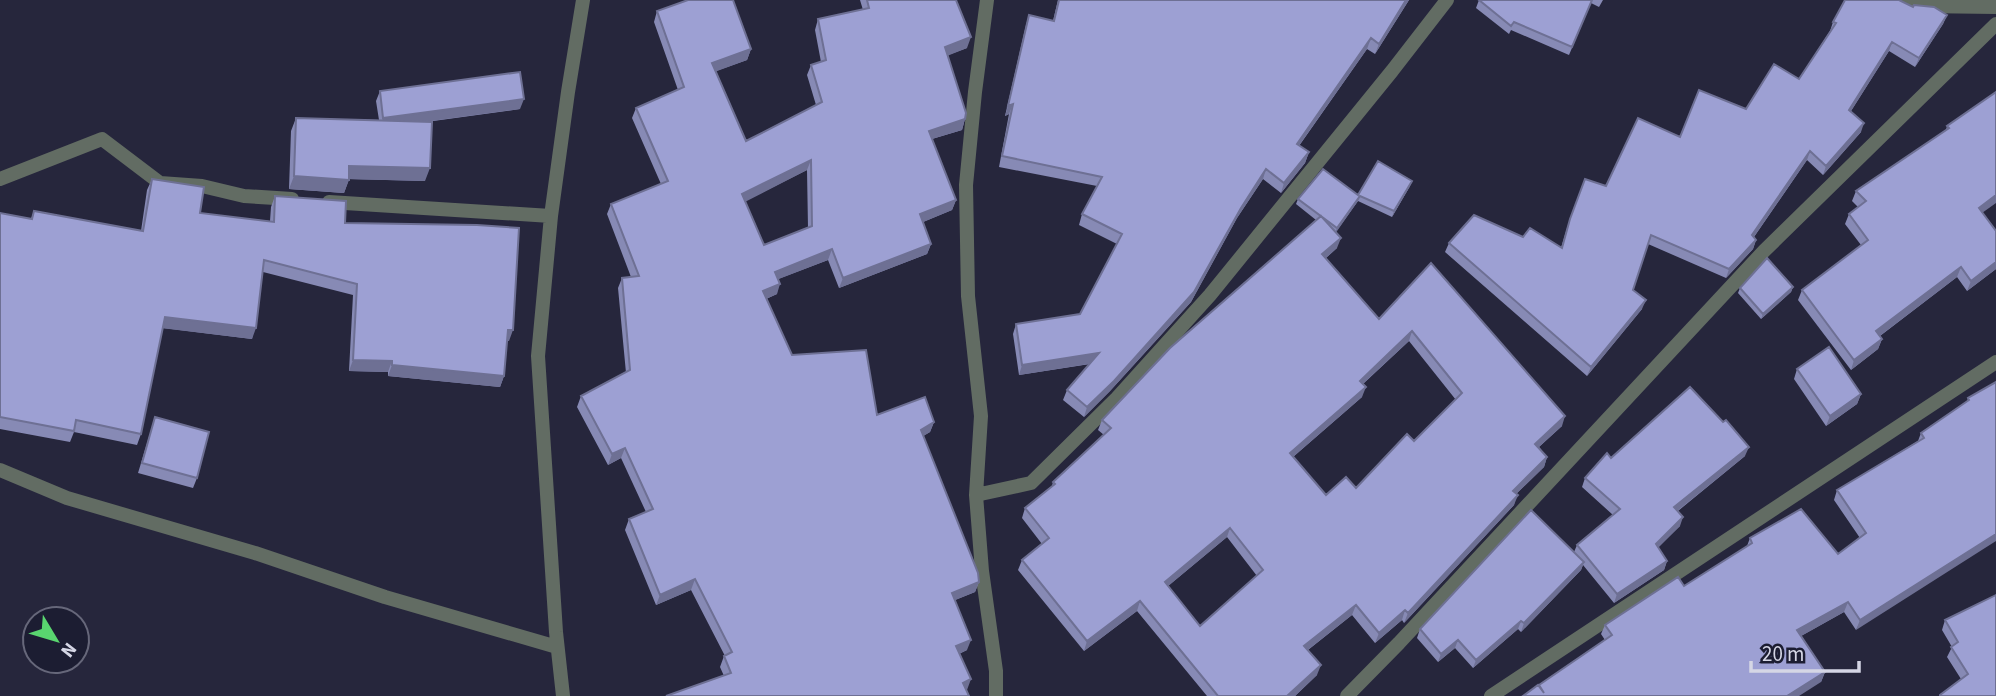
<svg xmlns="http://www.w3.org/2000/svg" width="1996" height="696" font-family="'Source Sans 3',sans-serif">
  <rect width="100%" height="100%" fill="#26263c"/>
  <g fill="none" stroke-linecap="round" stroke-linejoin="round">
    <!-- minor -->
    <path stroke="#626c63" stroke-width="14" d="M987,0L975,92L966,185L968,296L981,416L976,495L982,571L996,671V696
      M1904,0L1918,6L1996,7
      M0,179L102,139L160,183L202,186L244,196L292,199
      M329,202L551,216
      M0,470L67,498L255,553L385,597L557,647
      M976,495L1031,483L1117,398L1210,295L1392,71L1447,0
      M563,696L556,632L538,356L551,216L568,92L583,0
      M1347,696L1399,643L1764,251L1996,24
      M1491,696L1996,362"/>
  </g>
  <!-- wall -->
  <path fill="#878ab5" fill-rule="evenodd" d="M860,0H956L967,48L948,55L965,119L962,130L932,139L956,200L952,210L923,222L931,244L927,254L839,288L828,260L778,279L777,294L766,299L792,355L877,415L934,422L930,432L923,436L979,582L975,592L955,600L967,650L959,654L966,690L724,676L720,667L724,656H725L691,590L656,605L625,530L629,519L646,512L621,458L608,465L577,407L581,396L626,373L618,288L622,278L631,277L607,214L611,204L661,184L632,118L636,108L678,90L654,22L657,11L751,49L747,60L716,71L746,141L816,105L807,75L811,65L821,62L815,30L818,19L863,10ZM807,170L808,228L764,245L745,201Z
    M1058,0H1409L1375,54L1367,49L1299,146L1309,152L1305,163L1281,193L1263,179L1237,218L1191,302L1110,391L1084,417L1063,400L1067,390L1090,364L1019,375L1013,334L1016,324L1080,314L1117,244L1079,225L1082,214L1097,186L999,167L1009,114L1005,116L1026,25L1029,15L1053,21Z
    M1479,0H1603L1599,7L1591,3L1569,55L1511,30L1509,34L1476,8Z
    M1913,7L1947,15L1943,24L1915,67L1889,51L1851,111L1861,132L1823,175L1807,160L1754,237L1756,240L1753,249L1726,278L1648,244L1633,290L1642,309L1587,376L1445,252L1449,243L1523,237L1561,248L1567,228L1585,179L1606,186L1680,137L1746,109L1799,79L1830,31L1833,22Z
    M380,91L520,109L426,122L425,181L349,179L344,193L289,189L291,131L296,118L379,120L376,101Z
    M1947,126L1982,213L1996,231V269L1967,291L1957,277L1880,336L1882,339L1878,349L1851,370L1798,300L1802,290L1861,245L1845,224L1849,214L1858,207L1852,201L1856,191L1946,130Z
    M152,179L200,213L270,221L271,207L275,196L345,223L509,341H507L504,376L500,387L388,376V372L349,371L353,295L263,272L252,339L163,328L141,434L137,445L74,432L70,442L0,429V213L31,219L34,211L141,231L147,190Z
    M1410,186L1392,217L1358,201L1335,233L1337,248L1326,258L1379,319L1431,263L1562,426L1539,447L1547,457L1544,467L1516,494L1514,505L1404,623L1402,620L1375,643L1352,615L1308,650L1317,675L1295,696H1207L1137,611L1084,651L1018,570L1022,560L1042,544L1022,518L1025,508L1052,486L1053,482L1104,435L1098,430L1102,420L1316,220L1296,204L1298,199L1358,195ZM1409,341L1456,400L1414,441L1356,488L1326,495L1293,457L1362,397L1363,384ZM1227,537L1257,576L1200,626L1168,586Z
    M1793,287L1791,292L1761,319L1738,293L1740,288Z
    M1797,369L1861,394L1857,404L1826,426L1794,379Z
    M1996,382L1856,630L1844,612L1801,636L1825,672L1821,682L1605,640L1601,634L1605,625L1684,586L1747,546L1750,538L1838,554L1860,538L1834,500L1837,490L1918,441L1921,433L1967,402L1968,398Z
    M155,417L197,478L193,488L138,473Z
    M1745,456L1678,511L1680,526L1658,547L1667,561L1664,570L1614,603L1583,565L1581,570L1521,632L1518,629L1473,668L1455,648L1438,662L1417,638L1420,629L1574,552L1577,545L1613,515L1582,487L1585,478L1611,458Z
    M1945,620L1996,696H1939L1961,679L1947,657L1952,647L1942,630Z"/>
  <!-- shaded-wall -->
  <path fill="#6e7094" d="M1406,0H1409L1375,54L1379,44Z
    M1947,15L1943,24L1915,67L1919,58Z
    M971,37L967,48L942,58L945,47Z
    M1371,38L1367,49L1293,154L1297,144Z
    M1892,42L1889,51L1846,119L1849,110Z
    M751,49L747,60L709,74L712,63Z
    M524,99L520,109L380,128L383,118Z
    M1013,104L1009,114L1005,116L1008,106Z
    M965,119L962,130L925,141L929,131Z
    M1864,123L1861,132L1823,175L1826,166Z
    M1810,151L1807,160L1749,244L1752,235Z
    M1309,152L1305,163L1281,193L1284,183Z
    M811,160L807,170L739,205L742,194Z
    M349,166L430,168L425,181L345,179Z
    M1266,169L1263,179L1237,218L1191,302L1110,391L1084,417L1087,407L1241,208Z
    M294,176L349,180L344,193L289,189Z
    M1412,181L1410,186L1392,217L1394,211Z
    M1996,195V203L1975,218L1979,208Z
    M1360,196L1358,201L1335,234L1337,228Z
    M956,200L952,210L916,225L920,214Z
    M1341,238L1337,248L1319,264L1322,254Z
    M1756,240L1753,249L1726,278L1729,269Z
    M931,244L927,254L839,288L843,278Z
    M832,249L828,260L771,282L775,272Z
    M1996,262V269L1967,291L1971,281Z
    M1961,267L1957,277L1873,341L1876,331Z
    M780,284L777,294L759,302L763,291Z
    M1793,287L1791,292L1761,319L1763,314Z
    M1646,300L1642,309L1587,376L1591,367Z
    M165,317L256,328L252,339L161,328Z
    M508,330H513L509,341H504Z
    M1412,331L1409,341L1356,390L1360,381Z
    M1882,339L1878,349L1851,370L1854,360Z
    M1099,353L1095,363L1019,375L1022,365Z
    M353,360L392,361L388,372L349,371Z
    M392,365L504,376L500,387L388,376Z
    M1366,387L1362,397L1286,463L1290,453Z
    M1861,394L1857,404L1826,426L1830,416Z
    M1565,416L1562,426L1532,453L1535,444Z
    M934,422L930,432L917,440L921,430Z
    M1749,447L1745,456L1671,516L1674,507Z
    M625,448L621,458L608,465L612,454Z
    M1547,457L1544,467L1510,500L1513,491Z
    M1518,495L1514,505L1404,623L1408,613Z
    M1683,517L1680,526L1653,553L1656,544Z
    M1230,528L1227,537L1161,592L1165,582Z
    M1996,534V541L1856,630L1860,620Z
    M1667,561L1664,570L1614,603L1617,594Z
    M1584,562L1581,570L1521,632L1524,623Z
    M695,579L691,590L656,605L660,595Z
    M979,582L975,592L948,603L952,593Z
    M1140,601L1137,611L1084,651L1087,641Z
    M1848,602L1844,612L1794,640L1797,630Z
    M1356,605L1352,615L1300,656L1304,646Z
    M1405,610L1402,620L1375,643L1379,633Z
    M1521,621L1518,629L1473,668L1476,660Z
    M971,640L967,650L952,657L956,646Z
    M1458,640L1455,648L1438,662L1441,654Z
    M1321,665L1317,675L1295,696H1287Z
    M1825,672L1821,682L1799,696H1787Z
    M971,679L967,690L960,693L963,683Z"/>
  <!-- building -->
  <path fill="#9da0d3" stroke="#6e7094" stroke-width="2" fill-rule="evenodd" d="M688,0H733L751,49L712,63L746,141L822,102L811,65L826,60L818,19L869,8L867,0H956L971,37L945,47L966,113L965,119L929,131L956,200L920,214L931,244L843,278L832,249L775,272L780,284L763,291L792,355L866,350L877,415L925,397L934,422L921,430L978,573L979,582L952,593L971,640L956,646L971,679L963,683L969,696H666L731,673L724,656L732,652L695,579L660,595L629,519L653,509L625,448L612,454L581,396L630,370L622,278L639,276L611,204L668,181L636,108L684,87L657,11ZM811,160L812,226L764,245L742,194Z
    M1059,0H1406L1379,44L1371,38L1297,144L1309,152L1284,183L1266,169L1241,208L1194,292L1114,381L1087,407L1067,390L1099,353L1022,365L1016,324L1080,314L1122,234L1082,214L1102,177L1002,156L1013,104L1008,106L1029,15L1054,21Z
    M1479,0H1592L1572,47L1514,22L1511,26Z
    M1845,0H1899L1913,7L1914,5L1934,7L1947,15L1919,58L1892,42L1849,110L1864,123L1826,166L1810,151L1752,235L1756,240L1729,269L1651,235L1633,290L1646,300L1591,367L1449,243L1474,215L1523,237L1530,228L1562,248L1570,219L1585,179L1606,186L1638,118L1680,137L1699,90L1746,109L1774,64L1799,79L1836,23L1833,22Z
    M520,72L524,99L383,118L380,91Z
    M1996,92V195L1979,208L1996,231V262L1971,281L1961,267L1876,331L1882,339L1854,360L1802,290L1868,240L1849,214L1866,201L1856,191L1949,128L1947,126Z
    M296,118L432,122L430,168L349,166V180L294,176Z
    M1378,161L1412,181L1394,211L1360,196L1337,228L1298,199L1323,169L1358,195Z
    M152,179L204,187L200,213L274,222L275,196L346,201L345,223L477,225L519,228L513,330H508L504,376L392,365V361L353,360L357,284L264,260L256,328L165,317L141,434L76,420L74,431L0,417V213L32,219L34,211L143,231Z
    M1321,216L1341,238L1322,254L1379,319L1431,263L1565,416L1535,444L1547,457L1513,491L1518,495L1408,613L1405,610L1379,633L1356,605L1304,646L1321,665L1287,696H1218L1140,601L1087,641L1022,560L1049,538L1025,508L1055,484L1053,482L1111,428L1102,420L1170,348ZM1412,331L1462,393L1414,441L1407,434L1356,488L1346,477L1326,495L1290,453L1366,387L1360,381ZM1230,528L1263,570L1200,626L1165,582Z
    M1767,258L1793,287L1763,314L1740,288Z
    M1829,347L1861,394L1830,416L1797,369Z
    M1996,382V534L1860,620L1848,602L1797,630L1825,672L1787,696H1523L1538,685L1544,693L1539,685L1612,635L1605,625L1678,577L1684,586L1752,543L1750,538L1801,509L1838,554L1866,533L1837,490L1924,438L1921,433L1969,400L1968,398Z
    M1690,387L1723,422L1726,420L1749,447L1674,507L1683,517L1656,544L1667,561L1617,594L1577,545L1620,509L1585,478L1607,453L1611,458Z
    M155,417L209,432L197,478L142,463Z
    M1531,510L1584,562L1524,623L1521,621L1476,660L1458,640L1441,654L1420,629Z
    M1996,595V696H1940V695L1968,674L1951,647L1958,642L1945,620Z"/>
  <!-- north arrow -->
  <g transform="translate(56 640) rotate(128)"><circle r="33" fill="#1c1d32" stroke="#66677a" stroke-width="2"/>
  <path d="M0-5L12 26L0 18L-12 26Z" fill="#59d56f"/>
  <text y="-10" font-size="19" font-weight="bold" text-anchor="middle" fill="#d5d6e5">N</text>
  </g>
  <!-- scale -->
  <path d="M1751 661v10h108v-10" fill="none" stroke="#d5d6e5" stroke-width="3.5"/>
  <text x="1762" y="661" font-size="21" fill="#d5d6e5" stroke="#1c1d32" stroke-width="5" paint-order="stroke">20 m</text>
</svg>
